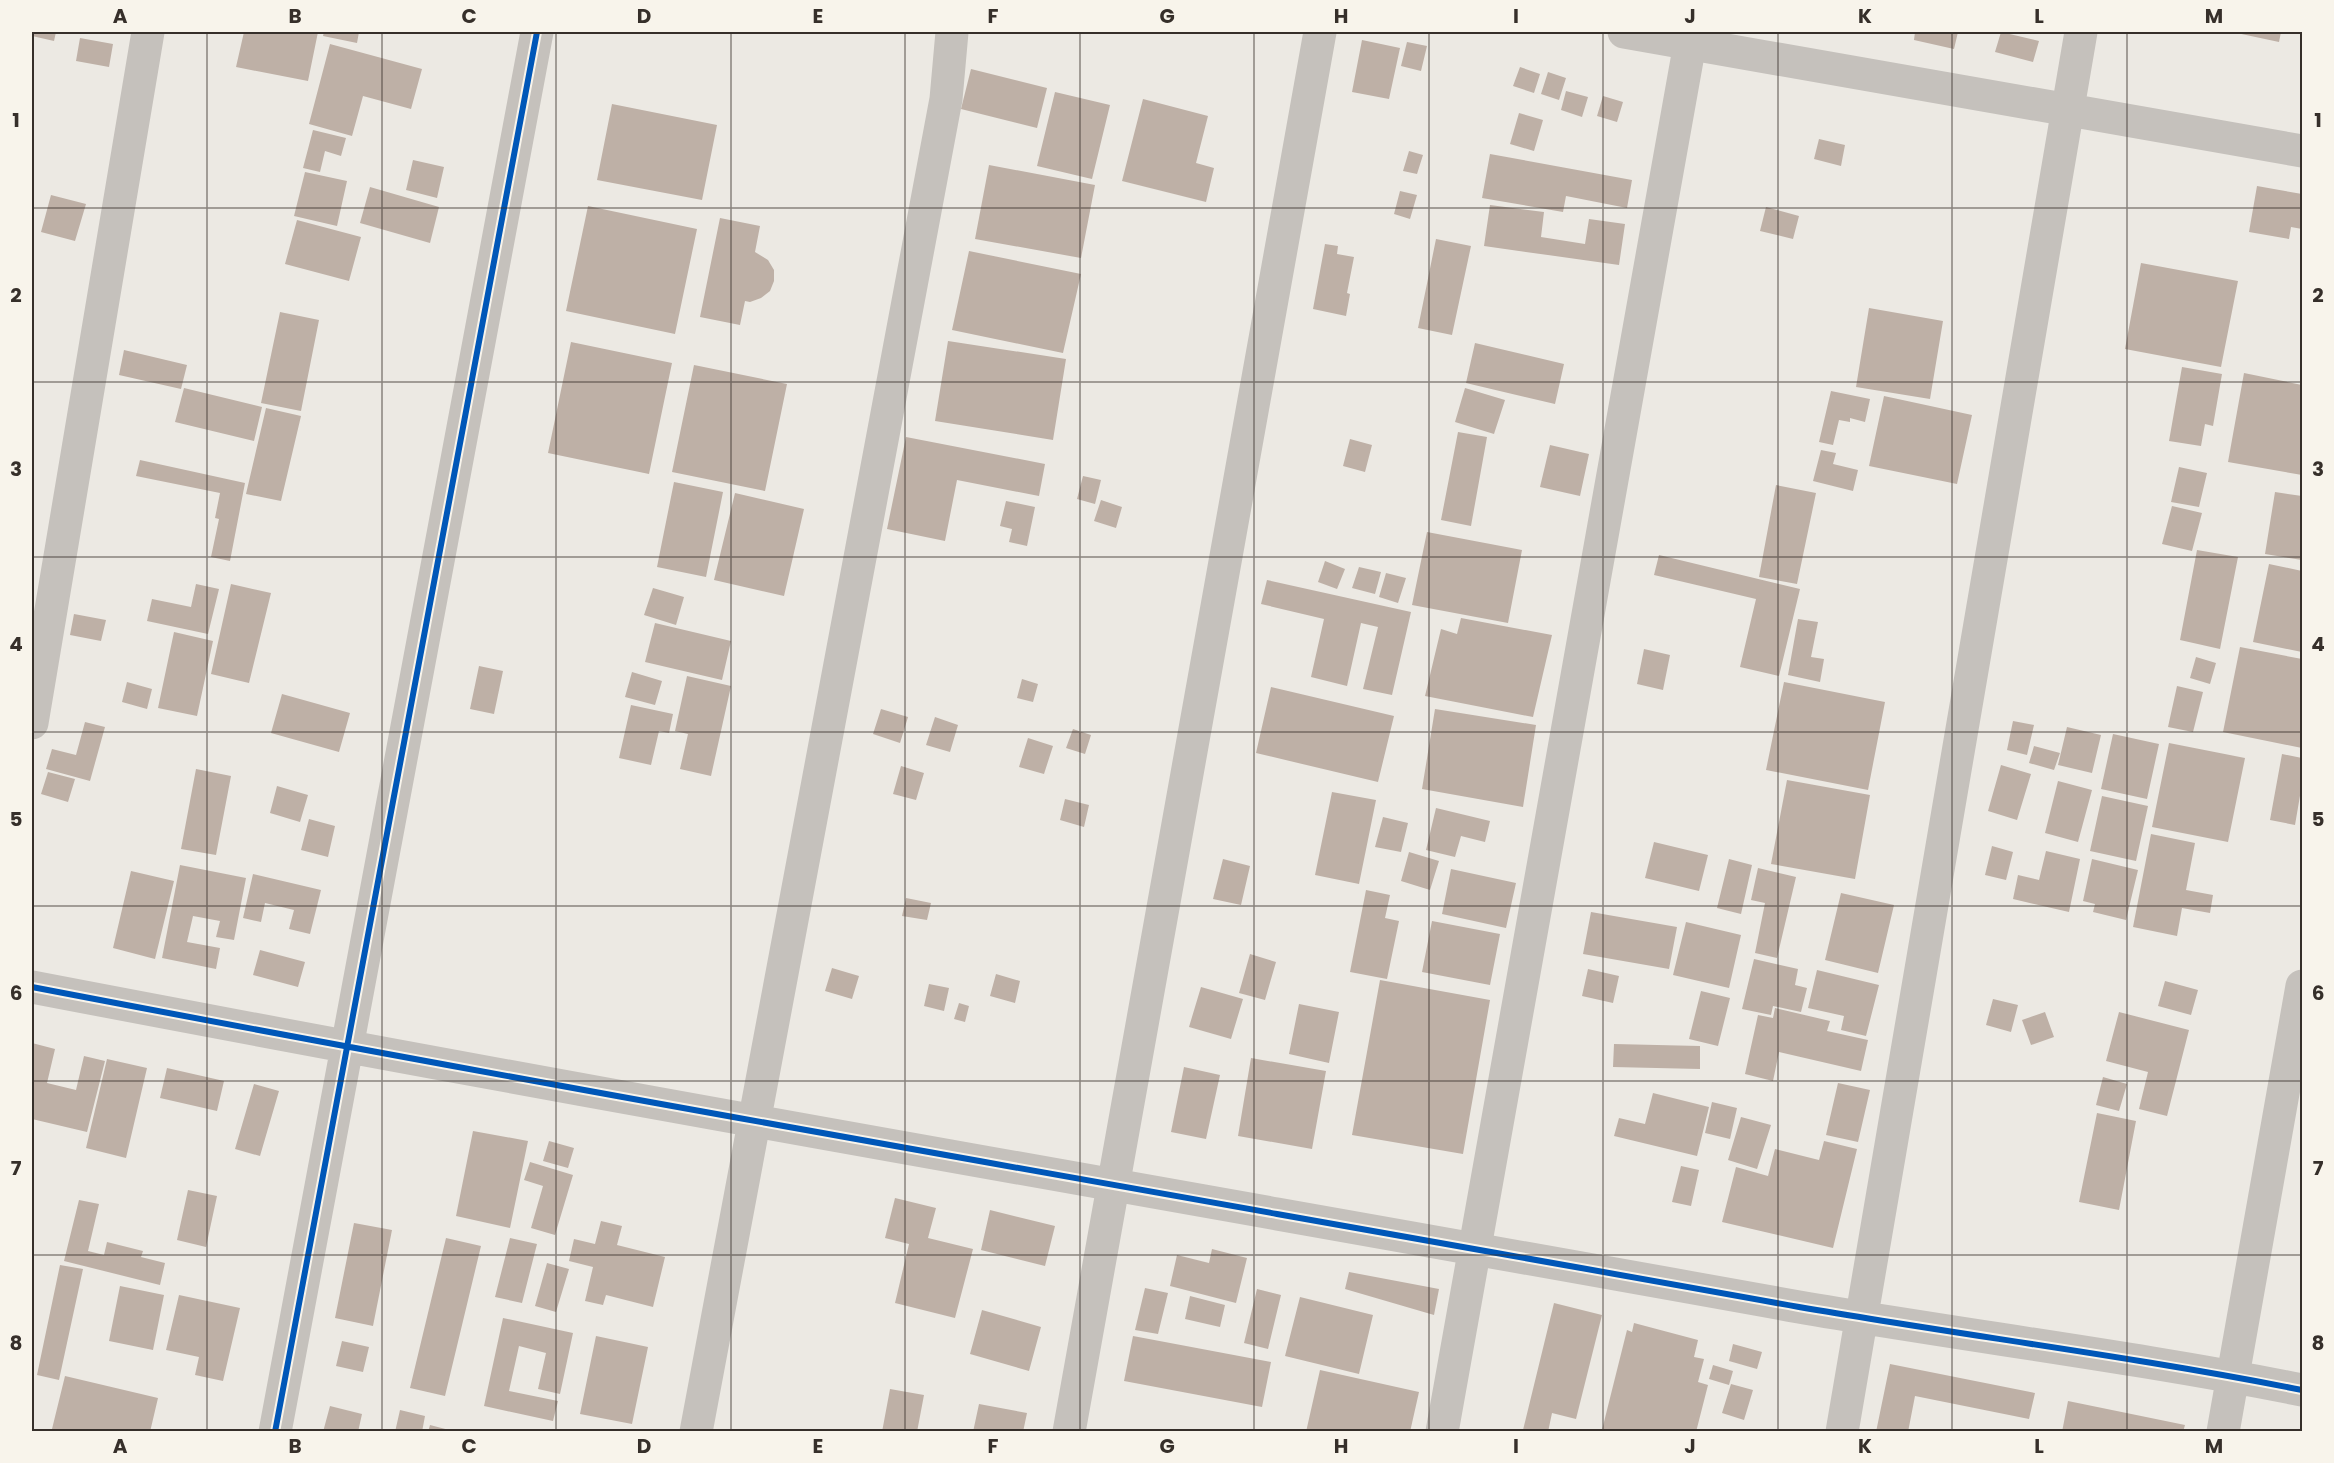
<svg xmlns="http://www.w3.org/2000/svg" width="2334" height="1463" font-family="Poppins,sans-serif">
  <rect width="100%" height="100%" fill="#ece9e3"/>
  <!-- building -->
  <path fill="#beb0a6" d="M32,32H56L54,41L32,36Z
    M244,32H318L308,81L236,67Z
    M324,32H359L357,43L323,36Z
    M1915,32H1958L1954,49L1914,40Z
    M2001,32L2039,41L2033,62L1995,52Z
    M2232,32H2281L2279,42Z
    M80,38L113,44L109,67L76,61Z
    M1362,40L1400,48L1389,99L1352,92Z
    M1407,42L1427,46L1421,71L1401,66Z
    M330,44L422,69L411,109L363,96L352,136L309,124Z
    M1520,67L1540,74L1534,93L1513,86Z
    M971,69L1047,88L1037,128L961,109Z
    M1548,72L1566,78L1559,100L1541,94Z
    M1566,91L1588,97L1582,117L1561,110Z
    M1055,92L1110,105L1092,179L1037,166Z
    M1603,96L1623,102L1617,122L1597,116Z
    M1143,99L1208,116L1196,163L1214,168L1206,202L1122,181Z
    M612,104L717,125L702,200L597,180Z
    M1519,113L1543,120L1534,151L1510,144Z
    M313,130L346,138L341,156L325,151L320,172L303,168Z
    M1819,139L1845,145L1841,166L1814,159Z
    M1409,151L1423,155L1417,174L1403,171Z
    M1490,154L1632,180L1627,208L1566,196L1563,212L1482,198Z
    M413,160L444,167L437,198L406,190Z
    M989,165L1095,185L1081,258L975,239Z
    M305,172L347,181L337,226L294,216Z
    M2257,186L2302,194V229L2291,227L2289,239L2249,232Z
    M370,187L439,207L430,243L360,223Z
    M1400,191L1417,195L1410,219L1394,214Z
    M51,195L86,204L75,241L41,232Z
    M1490,205L1544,212L1541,237L1585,244L1589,219L1625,224L1619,265L1484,246Z
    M588,206L697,229L675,334L566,311Z
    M1766,207L1799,216L1793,239L1760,231Z
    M720,218L760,226L755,252L768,260L774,270V281L770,291L761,298L750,302L745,301L740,325L700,317Z
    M297,220L361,237L349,281L285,264Z
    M1436,239L1471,246L1452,335L1418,328Z
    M1325,244L1338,246L1337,254L1354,257L1347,293L1350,294L1346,316L1313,309Z
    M969,251L1081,274L1063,353L952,330Z
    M2141,263L2238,281L2221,367L2125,349Z
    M1869,308L1943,321L1930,399L1856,387Z
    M280,312L319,320L301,411L261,403Z
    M948,341L1066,359L1053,440L935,421Z
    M571,342L672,363L649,474L548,453Z
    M1475,343L1564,364L1555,404L1466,383Z
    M124,350L187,365L181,389L119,375Z
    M694,365L787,384L765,491L672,472Z
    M2182,367L2222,374L2213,426L2205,424L2201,446L2169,441Z
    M2244,373L2302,385V475L2228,462Z
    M184,388L262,407L254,441L175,422Z
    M1465,388L1505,400L1494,434L1455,422Z
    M1831,391L1870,399L1865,422L1850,418V422L1839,420L1833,445L1819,442Z
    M1884,396L1972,415L1957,484L1869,466Z
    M266,408L301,416L281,501L246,494Z
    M1458,432L1487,437L1471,526L1441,520Z
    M906,437L1045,464L1039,496L957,480L945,541L887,529Z
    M1350,439L1372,445L1365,472L1343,466Z
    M1550,445L1589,454L1580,496L1540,487Z
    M1821,450L1836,453L1833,464L1858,470L1853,491L1813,481Z
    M140,460L245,483L230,561L211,557L219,519L215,518L220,493L136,476Z
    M2179,467L2207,473L2199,507L2171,502Z
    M1083,476L1101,480L1095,504L1077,499Z
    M674,482L723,492L706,577L657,567Z
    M1776,485L1816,493L1797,584L1759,577Z
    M2275,492L2302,496V560L2265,554Z
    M735,493L804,509L784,596L714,580Z
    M1101,500L1122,507L1116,528L1094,521Z
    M1006,501L1035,507L1027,546L1009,542L1012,529L1000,526Z
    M2172,506L2202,513L2192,551L2162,544Z
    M1427,532L1522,550L1508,623L1412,605Z
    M2197,550L2238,557L2220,649L2180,640Z
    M1659,555L1800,589L1779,676L1740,667L1756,599L1654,575Z
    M1325,561L1345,569L1337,589L1318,582Z
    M2269,564L2302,571V652L2253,642Z
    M1359,567L1381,572L1375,594L1352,588Z
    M1386,573L1406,578L1398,603L1379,597Z
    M1267,580L1411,612L1392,695L1363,689L1378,627L1361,623L1347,686L1311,677L1324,619L1261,604Z
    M196,584L219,589L208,634L147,621L152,599L191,607Z
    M231,584L271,593L249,683L211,674Z
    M653,588L684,597L676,625L644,615Z
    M74,614L106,620L101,641L70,635Z
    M1461,618L1552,635L1533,717L1425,696L1441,629L1457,634Z
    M1798,619L1818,622L1811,657L1824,659L1820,682L1788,675Z
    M655,623L731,641L722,680L645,662Z
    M174,632L213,641L197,716L158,708Z
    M2240,647L2302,659V748L2223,732Z
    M1644,649L1670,655L1663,690L1637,684Z
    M2196,657L2216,663L2210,684L2190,678Z
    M479,666L503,671L494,714L470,709Z
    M632,672L662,681L655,705L625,697Z
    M687,676L731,686L711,776L680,769L688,734L675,731Z
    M1022,679L1038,684L1033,702L1017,698Z
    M127,682L152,689L147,709L122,702Z
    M1784,682L1885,702L1868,790L1766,770Z
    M2177,686L2203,692L2193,732L2168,727Z
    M1271,687L1394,716L1378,782L1256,753Z
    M282,694L350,713L339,752L271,733Z
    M631,705L673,714L669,733L659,731L651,765L619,758Z
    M881,709L908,717L900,743L873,734Z
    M1435,709L1536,725L1523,807L1422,789Z
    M935,717L958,725L950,752L926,745Z
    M2013,721L2034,725L2027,755L2007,750Z
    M85,722L105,727L90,781L46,769L52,749L76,755Z
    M2067,727L2101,735L2092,773L2058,765Z
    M1073,729L1091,735L1085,754L1066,748Z
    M2113,734L2159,744L2147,799L2101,789Z
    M1028,738L1053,746L1044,774L1019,767Z
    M2169,743L2245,758L2228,842L2152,827Z
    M2034,746L2060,753L2054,770L2029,763Z
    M2282,754L2302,758V784L2295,825L2270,820Z
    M2001,765L2031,774L2017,820L1988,811Z
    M901,766L924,773L916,800L893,794Z
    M196,769L231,776L216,855L181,849Z
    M48,772L75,779L68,802L41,794Z
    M1787,780L1870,795L1855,879L1771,864Z
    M2058,781L2092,790L2078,842L2045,833Z
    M277,786L308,795L300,822L270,813Z
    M1332,792L1376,800L1359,884L1315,875Z
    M2102,796L2148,806L2136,861L2090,851Z
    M1065,799L1089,805L1084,827L1060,820Z
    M1436,808L1490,821L1485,842L1461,836L1455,857L1426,850Z
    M1383,817L1408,823L1401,852L1375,847Z
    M309,819L335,826L328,857L301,850Z
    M2151,834L2195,843L2186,890L2213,895L2210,913L2182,908L2177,936L2133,927Z
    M1654,842L1708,855L1699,891L1645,878Z
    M1992,846L2013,852L2006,880L1985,875Z
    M2046,851L2080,859L2069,912L2013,899L2018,875L2039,880Z
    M1409,852L1439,861L1430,890L1401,881Z
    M1223,859L1250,866L1241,905L1213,899Z
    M1729,859L1752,865L1741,914L1717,908Z
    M2092,859L2138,870L2126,920L2093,912L2095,904L2083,901Z
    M180,865L246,878L234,940L216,937L220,921L193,916L187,942L220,948L216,969L162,958Z
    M1758,868L1796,877L1777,958L1755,953L1765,903L1751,900Z
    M1451,869L1516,883L1506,928L1442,914Z
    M131,871L174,881L155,959L113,948Z
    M253,874L321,890L310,934L289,929L294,910L265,903L261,922L243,918Z
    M1366,890L1390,895L1385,918L1399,921L1387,979L1350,972Z
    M1841,893L1894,905L1878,973L1825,960Z
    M906,898L931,903L927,920L902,916Z
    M1591,912L1677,927L1669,969L1583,954Z
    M1432,921L1500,934L1490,985L1422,972Z
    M1686,922L1741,935L1729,988L1673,975Z
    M260,950L305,962L298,987L253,975Z
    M1250,954L1276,962L1265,1000L1239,993Z
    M1754,959L1798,969L1795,985L1807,988L1801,1012L1773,1006L1771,1015L1742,1009Z
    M832,968L859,976L852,999L825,991Z
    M1588,969L1619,976L1613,1003L1582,996Z
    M1817,970L1879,985L1866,1036L1841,1030L1844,1016L1808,1008Z
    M996,974L1020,981L1015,1003L990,996Z
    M1380,980L1490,1000L1463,1154L1352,1135Z
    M2165,981L2198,990L2191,1015L2158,1006Z
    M929,984L949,988L944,1011L924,1006Z
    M1201,987L1243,999L1231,1039L1189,1027Z
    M1701,991L1730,998L1718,1046L1689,1039Z
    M1993,999L2018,1005L2011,1032L1986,1025Z
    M959,1003L969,1006L965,1022L954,1019Z
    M1299,1004L1339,1012L1329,1063L1289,1054Z
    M1775,1008L1830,1021L1827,1031L1868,1040L1861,1071L1779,1052L1773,1081L1745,1074L1758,1015L1773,1018Z
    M2045,1012L2054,1037L2031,1045L2022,1020Z
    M2119,1012L2189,1030L2167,1116L2139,1109L2148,1072L2106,1061Z
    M32,1043L55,1049L47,1083L76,1090L84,1056L105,1061L87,1132L32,1119Z
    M1614,1044L1700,1046V1069L1613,1067Z
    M1251,1058L1326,1071L1312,1149L1238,1136Z
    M107,1059L147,1068L126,1158L86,1148Z
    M1184,1067L1220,1075L1206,1139L1171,1132Z
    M167,1068L224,1081L217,1111L160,1098Z
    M2103,1077L2127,1084L2119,1111L2096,1105Z
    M1838,1083L1870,1090L1858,1142L1826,1135Z
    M254,1084L279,1091L260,1156L235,1149Z
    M1653,1093L1709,1107L1697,1156L1614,1136L1619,1118L1645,1124Z
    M1712,1102L1737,1108L1730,1139L1705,1133Z
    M2097,1113L2136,1121L2119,1210L2079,1202Z
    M1741,1117L1771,1125L1757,1169L1728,1160Z
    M473,1131L528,1141L510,1228L456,1216Z
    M549,1141L574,1148L568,1168L543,1161Z
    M1824,1141L1857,1149L1833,1248L1722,1222L1736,1167L1768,1176L1775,1149L1819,1160Z
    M530,1162L573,1175L555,1235L531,1228L543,1186L524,1180Z
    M1681,1166L1699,1170L1691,1206L1672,1202Z
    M188,1190L217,1196L206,1247L177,1240Z
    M895,1198L936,1208L928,1238L973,1249L955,1318L895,1303L909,1244L885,1238Z
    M79,1200L99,1204L88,1251L104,1255L107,1242L143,1251L141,1257L165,1263L160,1285L64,1261Z
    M990,1210L1055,1226L1045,1266L981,1250Z
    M601,1221L622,1226L617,1245L665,1257L653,1307L606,1295L603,1305L585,1301L593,1267L569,1261L574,1239L595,1244Z
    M354,1223L392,1230L373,1326L335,1318Z
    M446,1238L481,1246L445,1396L410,1388Z
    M510,1238L537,1244L522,1303L495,1297Z
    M1212,1249L1247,1258L1236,1303L1170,1286L1177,1255L1209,1263Z
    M547,1263L569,1269L556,1312L535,1306Z
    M60,1265L83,1269L59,1380L37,1375Z
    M1349,1272L1439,1289L1434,1315L1345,1289Z
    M120,1286L164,1295L153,1350L109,1341Z
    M1145,1288L1168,1293L1158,1334L1135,1330Z
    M1257,1289L1281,1295L1268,1349L1244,1343Z
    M179,1295L240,1308L223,1381L195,1375L199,1357L166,1350Z
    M1190,1296L1225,1305L1220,1327L1185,1319Z
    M1300,1297L1373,1315L1359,1374L1285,1356Z
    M1554,1303L1602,1315L1576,1419L1552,1413L1548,1432H1531L1523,1430Z
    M982,1310L1041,1327L1029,1371L970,1354Z
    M503,1318L573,1333L560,1394L538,1389L546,1353L519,1346L509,1391L558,1401L553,1421L484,1406Z
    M1634,1323L1698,1340L1694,1357L1704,1359L1698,1382L1708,1385L1696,1432L1602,1430L1627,1330L1632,1332Z
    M596,1336L648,1347L632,1424L580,1414Z
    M1133,1336L1271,1362L1262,1407L1124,1381Z
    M342,1341L369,1347L363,1372L336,1366Z
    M1733,1344L1762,1352L1757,1369L1729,1361Z
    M1890,1364L2035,1393L2029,1419L1915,1396L1908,1432H1876Z
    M1713,1365L1733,1371L1729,1385L1709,1379Z
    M1320,1370L1419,1392L1410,1432H1306Z
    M65,1376L158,1398L150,1432H60L52,1429Z
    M1731,1384L1753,1390L1744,1420L1722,1413Z
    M890,1389L924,1395L917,1432H882Z
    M2068,1401L2185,1425L2183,1432H2062Z
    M979,1404L1027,1413L1023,1432H973Z
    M330,1406L362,1414L358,1432H323Z
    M400,1410L425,1416L422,1432H395Z
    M430,1425L453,1431V1432H428Z"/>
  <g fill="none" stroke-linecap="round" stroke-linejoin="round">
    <!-- minor -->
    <path stroke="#c5c1bc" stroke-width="33" d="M1624,32L2302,151
      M32,723L148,32
      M32,987C620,1100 1210,1201 1799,1307C1967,1336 2136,1357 2302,1390
      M275,1432L537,32
      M696,1432L946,99L952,32
      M1069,1432L1320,32
      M1442,1432L1692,32
      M1842,1432L2081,32
      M2223,1432L2302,986"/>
    <!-- cycleway casing -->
    <g stroke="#f8f4eb" stroke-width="10">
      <path id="cycleway" d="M32,987C620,1100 1210,1201 1799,1307C1967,1336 2136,1357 2302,1390
        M275,1432L537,32"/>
    </g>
    <!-- cycleway -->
    <use href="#cycleway" stroke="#0057b8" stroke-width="6"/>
  </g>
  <!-- grid -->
  <path fill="none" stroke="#362f2a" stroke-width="1.5" stroke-opacity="0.55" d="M207,32V1432M382,32V1432M556,32V1432M731,32V1432M905,32V1432M1080,32V1432M1254,32V1432M1429,32V1432M1603,32V1432M1778,32V1432M1952,32V1432M2127,32V1432M32,208H2302M32,382H2302M32,557H2302M32,732H2302M32,906H2302M32,1081H2302M32,1255H2302"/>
  <!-- border -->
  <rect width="2334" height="1463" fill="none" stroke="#f8f4eb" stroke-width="66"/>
  <rect x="33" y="33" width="2268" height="1397" fill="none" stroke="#362f2a" stroke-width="2"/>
  <g font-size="20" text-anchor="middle" font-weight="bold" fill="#362f2a">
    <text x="120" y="23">A</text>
    <text x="295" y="23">B</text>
    <text x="469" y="23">C</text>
    <text x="644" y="23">D</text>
    <text x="818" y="23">E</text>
    <text x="993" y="23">F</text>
    <text x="1167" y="23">G</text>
    <text x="1341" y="23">H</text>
    <text x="1516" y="23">I</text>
    <text x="1690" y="23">J</text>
    <text x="1865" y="23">K</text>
    <text x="2039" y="23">L</text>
    <text x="2214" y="23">M</text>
    <text x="16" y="127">1</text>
    <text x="2318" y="127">1</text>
    <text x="16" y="302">2</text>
    <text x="2318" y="302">2</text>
    <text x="16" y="476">3</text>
    <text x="2318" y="476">3</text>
    <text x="16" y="651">4</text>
    <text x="2318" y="651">4</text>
    <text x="16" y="826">5</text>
    <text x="2318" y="826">5</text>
    <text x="16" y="1000">6</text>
    <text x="2318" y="1000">6</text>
    <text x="16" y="1175">7</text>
    <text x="2318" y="1175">7</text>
    <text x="16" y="1350">8</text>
    <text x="2318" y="1350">8</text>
    <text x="120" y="1453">A</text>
    <text x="295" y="1453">B</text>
    <text x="469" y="1453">C</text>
    <text x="644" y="1453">D</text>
    <text x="818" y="1453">E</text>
    <text x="993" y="1453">F</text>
    <text x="1167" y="1453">G</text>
    <text x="1341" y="1453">H</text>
    <text x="1516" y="1453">I</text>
    <text x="1690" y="1453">J</text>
    <text x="1865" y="1453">K</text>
    <text x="2039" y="1453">L</text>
    <text x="2214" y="1453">M</text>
  </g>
</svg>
